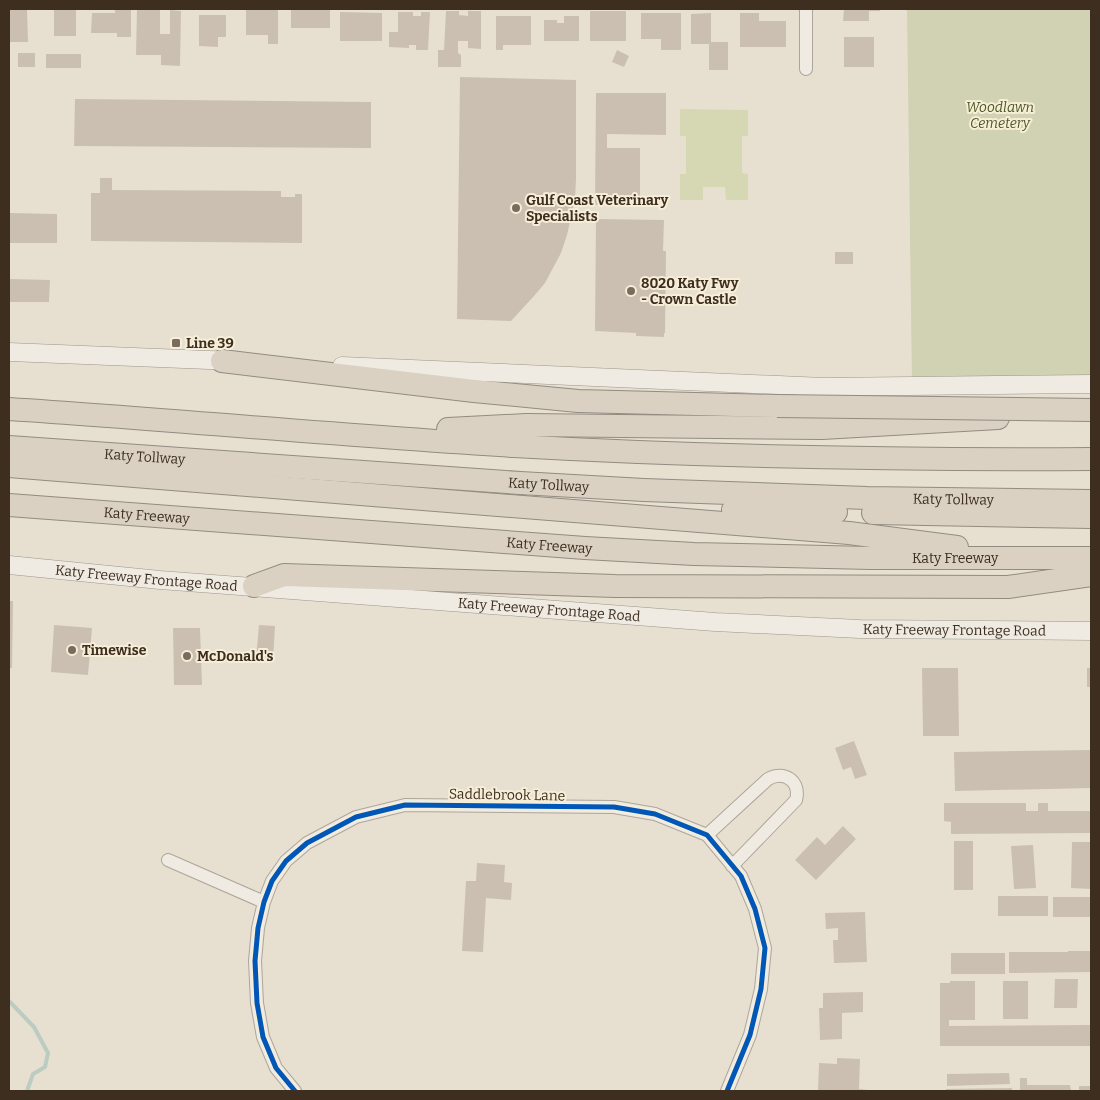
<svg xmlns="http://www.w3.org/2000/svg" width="1100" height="1100" font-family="Bitter,serif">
  <rect width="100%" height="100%" fill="#e7e0d1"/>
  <!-- green -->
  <path fill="#d6d7b3" d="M680,109L748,110V136H742V173L748,174V200H726L725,187H703V200H680V174H686V136H680Z"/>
  <!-- cemetery -->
  <path fill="#d1d1b3" d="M907,9H1091V384L912,386Z"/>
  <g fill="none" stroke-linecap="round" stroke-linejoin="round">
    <!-- stream -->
    <path stroke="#bcccc2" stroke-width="4" d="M9,1001L34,1027L48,1053L45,1067L33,1074L27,1091"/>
  </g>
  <!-- building -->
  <path fill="#cbbfb2" d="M54,9H76V36H54Z
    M115,9H131V37H117V33H91L92,13H115Z
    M137,9H160V34H170V10L181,11L180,66L161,65V55H136Z
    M246,9L278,10V44H268V35H246Z
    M844,9H880V11H869V21H843Z
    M9,10H27L28,42H9Z
    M291,10H330V28H291Z
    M446,11H459V15L468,16V11H481V49L468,48V41H458V53L461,55V67H438V50H444Z
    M590,11H626V41H590Z
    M340,12L382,13V41H340Z
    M398,12H413V16H421V12H430L428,50H416V45H409V48L389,47V32H398Z
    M641,13H681V50H661V39H641Z
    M711,13V42H728V70H709V44H691V14Z
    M740,13H759V21H786V47H740Z
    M199,15H226V37H218V47L199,46Z
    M496,16H531V45H503V50H496Z
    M564,16H579V41H544V20H557V23H564Z
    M844,37H874V67H844Z
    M617,50L629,56L624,67L612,62Z
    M18,53H35V67H18Z
    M46,54H81V68H46Z
    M460,77L576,80V180L575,199L567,235L561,253L545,283L534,296L511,321L457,319Z
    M596,93H666V135L607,134V148H640V205H595Z
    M75,99L371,102V148L74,146Z
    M100,178H112V190L281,191V197H295V194H302V243L91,241V193H100Z
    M9,213L57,214V243H9Z
    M596,219L664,220L663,251H666L665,333H664V337L636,336V333L595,331Z
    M835,252H853V264H835Z
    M9,279L50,280L49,302H9Z
    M9,601H13L12,668H9Z
    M54,625L92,628L88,675L51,672Z
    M259,625L275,626L273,661L256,660Z
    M173,628H200L202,685H174Z
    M922,668H958L959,736H923Z
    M1087,668H1091V687H1087Z
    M854,741L867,775L855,779L851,767L843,770L835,748Z
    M1091,750V788L955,791L954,752Z
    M944,803H1026V811H1038V803H1048V811H1091V833L951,834V822L944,821Z
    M843,826L856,839L816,880L795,860L817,837L825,845Z
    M954,841H973V890H954Z
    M1072,842H1091V889L1071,888Z
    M1033,845L1036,888L1014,889L1011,846Z
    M477,863L505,865L504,882L512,883L511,900L486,898L483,952L462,951L466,881H476Z
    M998,896H1048V916H998Z
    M1053,897H1091V917H1053Z
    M865,912L867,962L834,963L833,940H838V928L826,929L825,913Z
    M1068,951H1091V972L1009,973V952H1068Z
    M951,953H1005V974H951Z
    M1055,979H1078L1077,1008H1054Z
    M950,981H975V1020H949V1026L1091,1025V1046H940V983H950Z
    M1003,981H1028V1019H1003Z
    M863,992V1012L842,1013V1039L820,1040L819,1008H823V993Z
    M837,1058L860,1059L859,1089L869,1090V1091H818L819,1063L837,1064Z
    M1009,1073L1010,1084L947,1086V1074Z
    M1020,1078H1027V1085H1070L1071,1091H1020Z
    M1079,1086H1091V1091H1079Z
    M1012,1088V1091H946V1089Z"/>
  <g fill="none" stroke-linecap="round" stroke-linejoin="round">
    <!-- minor casing -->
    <g stroke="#ada599" stroke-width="14">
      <path id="minor" d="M806,9V69
        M707,835L768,779C784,770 801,781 796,800L732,866
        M168,860L264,902
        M295,1091L276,1068L263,1037L257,1003L255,961L258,928L264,902L272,881L286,861L307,843L356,817L405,805L614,807L655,814L707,835L741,876L755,909L765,948L761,989L750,1035L727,1091"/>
    </g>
    <!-- secondary casing -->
    <g stroke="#9c958a" stroke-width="19">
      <g id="secondary">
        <path d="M9,352L234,361"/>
        <path d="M342,366L824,387L1091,384"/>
        <path id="s1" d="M9,565L160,580L715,622L860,629L1091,631"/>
      </g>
    </g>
    <!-- motorway casing -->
    <g stroke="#928b80" stroke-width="24">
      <g id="motorway">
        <path d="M222,361L474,391L578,401L777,406"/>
        <path d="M9,409C177,420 346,436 514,446C706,457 899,460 1091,459"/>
        <path d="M448,429L526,425L822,428L998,418"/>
        <path id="s2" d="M9,447L520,483L644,490L867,498L1091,501"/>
        <path d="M9,466L849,533L957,547"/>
        <path id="s3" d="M9,505L585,548L694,554L870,558H1091"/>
        <path d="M733,510L836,512"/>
        <path d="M873,513L1091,517"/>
        <path d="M254,586L284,575L615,586L1008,587L1091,575"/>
      </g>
    </g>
    <!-- minor -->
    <use href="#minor" stroke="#efebe3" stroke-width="12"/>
    <!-- secondary -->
    <use href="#secondary" stroke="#efebe3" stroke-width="18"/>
    <!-- motorway -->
    <use href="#motorway" stroke="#dad1c2" stroke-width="22"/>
    <!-- motorway-bridge casing -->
    <g stroke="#928b80" stroke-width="24" stroke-linecap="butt">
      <path id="motorway-bridge" d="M777,406L1091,410"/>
    </g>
    <!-- motorway-bridge -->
    <use href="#motorway-bridge" stroke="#dad1c2" stroke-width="22"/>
    <!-- cycleway casing -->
    <g stroke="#f7eed8" stroke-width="8">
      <path id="cycleway" d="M295,1091L276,1068L263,1037L257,1003L255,961L258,928L264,902L272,881L286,861L307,843L356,817L405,805L614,807L655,814L707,835L741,876L755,909L765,948L761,989L750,1035L727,1091"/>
    </g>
    <!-- cycleway -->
    <use href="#cycleway" stroke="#0057b8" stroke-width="5"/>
  </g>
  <!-- markers -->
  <g fill="#786c5e" stroke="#f7eed8" stroke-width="2">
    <circle cx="516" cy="208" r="5"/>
    <circle cx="631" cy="291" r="5"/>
    <rect x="171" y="338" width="10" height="10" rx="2.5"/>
    <circle cx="72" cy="650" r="5"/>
    <circle cx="187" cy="656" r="5"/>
  </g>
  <g text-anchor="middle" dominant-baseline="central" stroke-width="4" stroke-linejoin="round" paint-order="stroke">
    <!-- park labels -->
    <g font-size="14" font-style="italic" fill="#4d5a26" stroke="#f7eed8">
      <text x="1000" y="107">Woodlawn<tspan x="1000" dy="16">Cemetery</tspan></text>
    </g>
    <!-- poi labels -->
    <g font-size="14" font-weight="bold" fill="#3d2e20" stroke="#f7eed8" text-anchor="start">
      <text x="526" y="200">Gulf Coast Veterinary<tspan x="526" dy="16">Specialists</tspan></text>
      <text x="641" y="283">8020 Katy Fwy<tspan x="641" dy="16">- Crown Castle</tspan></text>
      <text x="186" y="343">Line 39</text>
      <text x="82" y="650">Timewise</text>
      <text x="197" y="656">McDonald's</text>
    </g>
    <!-- street labels -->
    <g font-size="14" fill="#3d2e20" stroke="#f7eed8">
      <text stroke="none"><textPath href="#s2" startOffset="136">Katy Tollway</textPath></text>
      <text stroke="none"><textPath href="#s2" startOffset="541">Katy Tollway</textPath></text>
      <text stroke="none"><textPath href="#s2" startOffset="946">Katy Tollway</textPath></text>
      <text stroke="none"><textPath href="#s3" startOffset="138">Katy Freeway</textPath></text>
      <text stroke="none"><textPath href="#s3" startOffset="542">Katy Freeway</textPath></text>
      <text stroke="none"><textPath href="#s3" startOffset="948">Katy Freeway</textPath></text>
      <text stroke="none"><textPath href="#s1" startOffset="138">Katy Freeway Frontage Road</textPath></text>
      <text stroke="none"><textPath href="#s1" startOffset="542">Katy Freeway Frontage Road</textPath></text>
      <text stroke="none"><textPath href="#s1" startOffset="948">Katy Freeway Frontage Road</textPath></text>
      <text transform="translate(507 795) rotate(1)">Saddlebrook Lane</text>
    </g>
  </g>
  <!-- border -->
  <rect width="1100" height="1100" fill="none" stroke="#3d2e20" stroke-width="20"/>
</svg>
